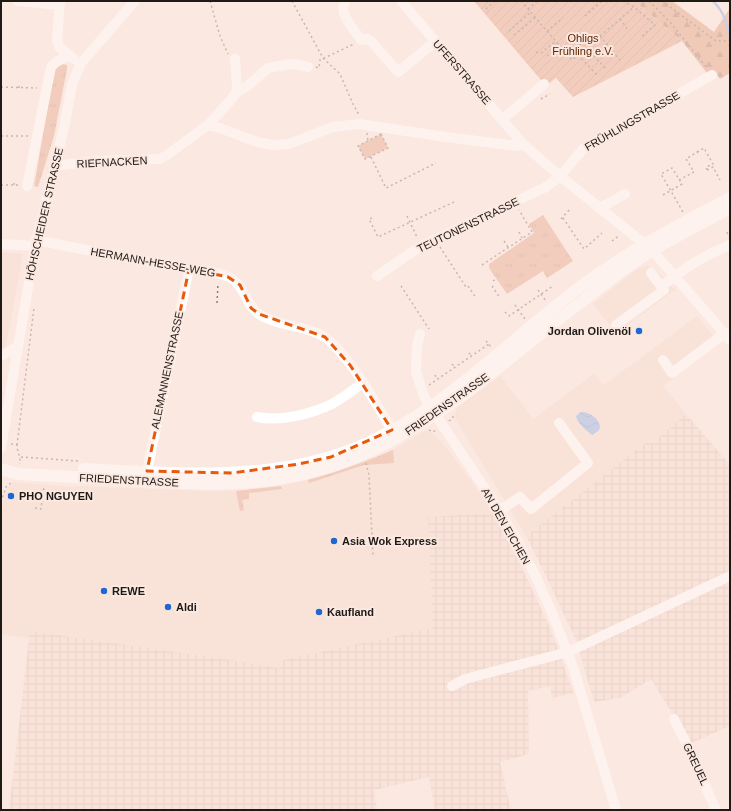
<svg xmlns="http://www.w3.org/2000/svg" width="731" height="811" font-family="Helvetica,sans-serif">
  <defs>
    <pattern id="industrial-grid" width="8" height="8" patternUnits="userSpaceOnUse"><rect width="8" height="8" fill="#f6dbcf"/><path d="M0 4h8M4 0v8" fill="none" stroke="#d3bbb1"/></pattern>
    <pattern id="grass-tufts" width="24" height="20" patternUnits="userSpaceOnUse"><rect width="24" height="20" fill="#e6ad92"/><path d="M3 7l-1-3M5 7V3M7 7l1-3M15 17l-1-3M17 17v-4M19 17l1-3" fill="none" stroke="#c5947d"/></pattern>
    <pattern id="forest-firs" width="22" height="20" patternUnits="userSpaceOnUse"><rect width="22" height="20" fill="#e3a486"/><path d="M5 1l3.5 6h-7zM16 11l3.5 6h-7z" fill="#b8856d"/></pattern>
    <pattern id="garden-furrows" width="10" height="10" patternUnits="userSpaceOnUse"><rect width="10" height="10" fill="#e6ad92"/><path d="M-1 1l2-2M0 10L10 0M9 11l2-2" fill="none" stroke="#c5947d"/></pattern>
    <pattern id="water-waves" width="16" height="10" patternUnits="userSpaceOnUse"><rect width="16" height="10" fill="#91b4e9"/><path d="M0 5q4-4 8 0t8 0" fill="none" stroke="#7d9ac7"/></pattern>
  </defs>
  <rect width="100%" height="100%" fill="#fbe8e0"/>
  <!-- built -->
  <path fill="#f6dbcf" d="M1,252L23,254L1,372Z
    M647,266L656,271L675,290L616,333L593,304L636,270Z
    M697,316L719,343L663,386L686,414L651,444L648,441L526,536L456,420L455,414L458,407L500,376L533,419L594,374L604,385Z
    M427,430L442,442L479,492L492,513L428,517L434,628L283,660L279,668L232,660L30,631L29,638L1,634V513L5,493L7,488L13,482L73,487L82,486L203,491H236L281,486L329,474L365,462L393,450Z"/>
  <!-- industrial -->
  <path fill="url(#industrial-grid)" d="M686,414L730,465V726L687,745L675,718L651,679L620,698L594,702L576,640L543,570L526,536L648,441L651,444Z
    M492,513L523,570L548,624L558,649L573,693L552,698L550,686L528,691L529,754L500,762L511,810H435L429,777L374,790L377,810H9L30,631L232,660L279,668L283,660L433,628L428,517Z"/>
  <!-- grass -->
  <path fill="url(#grass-tufts)" d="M63,64L67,65V69L54,136L38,187L34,186L54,72L58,66Z
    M543,215L573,261L547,278L543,271L507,294L489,268V264L534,233L529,224Z
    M393,450L394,463L364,465L309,483L308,480C337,472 365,462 393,450Z
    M281,486L282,489L249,493V499L242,500L244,510L240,511L236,491Z"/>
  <!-- forest -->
  <path fill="url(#forest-firs)" d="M634,1H672L714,32L730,8V73L720,79L714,70L707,73L682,41Z"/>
  <!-- garden -->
  <path fill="url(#garden-furrows)" d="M474,1H634L682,41L573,97L556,78L546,86Z"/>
  <!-- pitch -->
  <path fill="#e6ad92" d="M381,134L388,148L365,159L358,146Z"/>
  <!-- water -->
  <path fill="url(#water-waves)" d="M581,412C590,412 600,419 600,428L598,431L592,435C586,430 577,423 576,416Z"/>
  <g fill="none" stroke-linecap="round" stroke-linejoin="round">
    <!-- stream -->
    <path stroke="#91b4e9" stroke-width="2.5" d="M713,1C726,15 724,19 730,35"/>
    <!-- path -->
    <path stroke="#8a7d78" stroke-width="1.5" stroke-dasharray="2 3" stroke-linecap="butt" d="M210,1L220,36L228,54
      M292,1L323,58L340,74L353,104L359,115
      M521,1L572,60L634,7
      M623,1L634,7L655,25L641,37
      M649,1L670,22L706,67
      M662,1L716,41H728L730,39
      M486,9L495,1
      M528,9L537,1
      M585,16L602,1
      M620,19L628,30
      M509,31L530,13
      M547,31L563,18
      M514,35L535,18
      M600,36L620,60
      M587,48L605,68
      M536,52L541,53L556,41
      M568,55L583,42
      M578,55L597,75
      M547,56L560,46
      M316,67L319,68L320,60L354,44
      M1,87L37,88
      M19,88V84
      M541,99L550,94
      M367,133L368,141
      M381,134L388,148L365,159L358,146Z
      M1,136H29
      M697,152L704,148L713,164L706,167L707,170
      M371,157L386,188L436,163
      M707,170L713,167L720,180
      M679,180L694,172L686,159L697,152L698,153
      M1,185H18
      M14,185V181
      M663,195L682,184L672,168L661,174L683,212
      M407,216L417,237
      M372,218L369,219L378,237L454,202
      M563,218L584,249L602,233
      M561,219L571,208
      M519,232L522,238
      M727,232L729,237
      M504,241L508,247
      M612,241L620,235
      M440,247L466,287L468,286L476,298
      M482,265L532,232L519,210
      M493,281L496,279
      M401,286L429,329
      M492,286L500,298
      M538,290L546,301
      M217,303L218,283
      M515,305L525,319
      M505,312L509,316L553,286
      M486,341L491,347
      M469,353L472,356
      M452,364L455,367
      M435,375L437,379
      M429,385L489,344
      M449,421L453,418V413
      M429,430L433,432L436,430
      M11,444L17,445C17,452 21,457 20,464
      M17,445L34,308
      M21,457L78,461
      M366,463L369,475L373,557
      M1,502L6,487L12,482
      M35,508L41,509L44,486"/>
    <!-- minor -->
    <path stroke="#fff" stroke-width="10" d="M18,1L60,5
      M60,1L57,41L60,48L74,59
      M345,1C338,14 354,29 361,40L366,39L371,41L398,72L435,42
      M401,1L523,144L560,176L652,250L730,340
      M235,59L237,87L236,93
      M503,119L544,84
      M208,125L220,128L257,142L273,145L289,144L333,127L359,124L446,137L517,146L523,144
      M54,166L97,161L160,159L167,155L208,125L230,101L236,93L250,84L268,68L285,65L294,64L308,67
      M27,186L51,67L56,62L70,55
      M600,208L625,194
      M36,240C83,250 131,258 179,267C195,270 215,270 229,277C247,287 244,305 262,316C279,326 301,325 319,334C344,345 377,405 392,430
      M1,244L35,246
      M377,276L421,246L546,187L560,176L584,148L712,75
      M661,287C682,269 705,255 730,245
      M616,325L664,290L651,273
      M420,334L417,346L416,372L425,399L492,499L516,539L535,575L553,615L574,670L616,810
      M1,356L17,347
      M663,360L672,373L725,333
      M257,417C280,422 311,414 332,404C343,398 353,390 363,383
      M1,448L35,246L64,128L72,85L81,63L135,1
      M147,471L189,269
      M499,511L520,497L531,509L588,463L559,423
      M452,686L465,679L568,652L730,576
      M674,719L687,745L716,810"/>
    <!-- major -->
    <path stroke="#fff" stroke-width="12" d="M1,469L18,474C55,476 92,478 129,480C187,484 247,488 304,474C416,448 496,366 585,299C607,282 629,264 653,250C678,235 704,222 730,208
      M84,469C166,473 251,481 331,457C429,427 500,347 580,287C627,252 678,225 730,198"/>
  </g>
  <!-- marked area -->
  <path d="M0 0H731V811H0ZM189,269L228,277L240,285L251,308L259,314L325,337L350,365L392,430L331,457L299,464L232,473L147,471Z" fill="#fbe8e0" fill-opacity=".55" fill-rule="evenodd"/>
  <path fill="none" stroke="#e8590c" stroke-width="3" stroke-dasharray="8 5" stroke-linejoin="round" d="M189,269L228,277L240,285L251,308L259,314L325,337L350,365L392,430L331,457L299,464L232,473L147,471Z"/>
  <!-- markers -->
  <g fill="#1f67d3" stroke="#fbe8e0" stroke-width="1.5">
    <circle cx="639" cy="331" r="4"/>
    <circle cx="11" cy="496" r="4"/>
    <circle cx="334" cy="541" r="4"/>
    <circle cx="104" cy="591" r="4"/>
    <circle cx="168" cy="607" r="4"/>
    <circle cx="319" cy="612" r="4"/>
  </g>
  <g text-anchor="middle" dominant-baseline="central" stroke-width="4" stroke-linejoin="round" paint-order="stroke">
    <!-- park labels -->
    <g font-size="11" fill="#5e2604" stroke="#fbe8e0">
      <text x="583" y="38">Ohligs<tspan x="583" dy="13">Frühling e.V.</tspan></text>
    </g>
    <!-- street labels -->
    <g font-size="11" fill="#201a17" stroke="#fbe8e0">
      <text transform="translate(462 72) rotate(49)">UFERSTRASSE</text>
      <text transform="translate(632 121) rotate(-30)">FRÜHLINGSTRASSE</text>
      <text transform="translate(112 162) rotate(-3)">RIEFNACKEN</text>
      <text transform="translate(44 214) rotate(-77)">HÖHSCHEIDER STRASSE</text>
      <text transform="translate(468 225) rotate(-26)">TEUTONENSTRASSE</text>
      <text transform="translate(153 262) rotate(10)">HERMANN-HESSE-WEG</text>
      <text transform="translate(167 370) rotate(-78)">ALEMANNENSTRASSE</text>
      <text transform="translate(447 404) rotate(-35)">FRIEDENSTRASSE</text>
      <text transform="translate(129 480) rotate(3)">FRIEDENSTRASSE</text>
      <text transform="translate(506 526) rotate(60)">AN DEN EICHEN</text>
      <text transform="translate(696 764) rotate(65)">GREUEL</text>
    </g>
    <!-- poi labels -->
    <g font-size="11" font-weight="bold" fill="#201a17" stroke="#fbe8e0" text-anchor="start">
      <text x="631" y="331" text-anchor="end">Jordan Olivenöl</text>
      <text x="19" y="496">PHO NGUYEN</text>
      <text x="342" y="541">Asia Wok Express</text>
      <text x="112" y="591">REWE</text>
      <text x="176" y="607">Aldi</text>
      <text x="327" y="612">Kaufland</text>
    </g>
  </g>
  <!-- border -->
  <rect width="731" height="811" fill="none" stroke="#201a17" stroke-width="4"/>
</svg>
